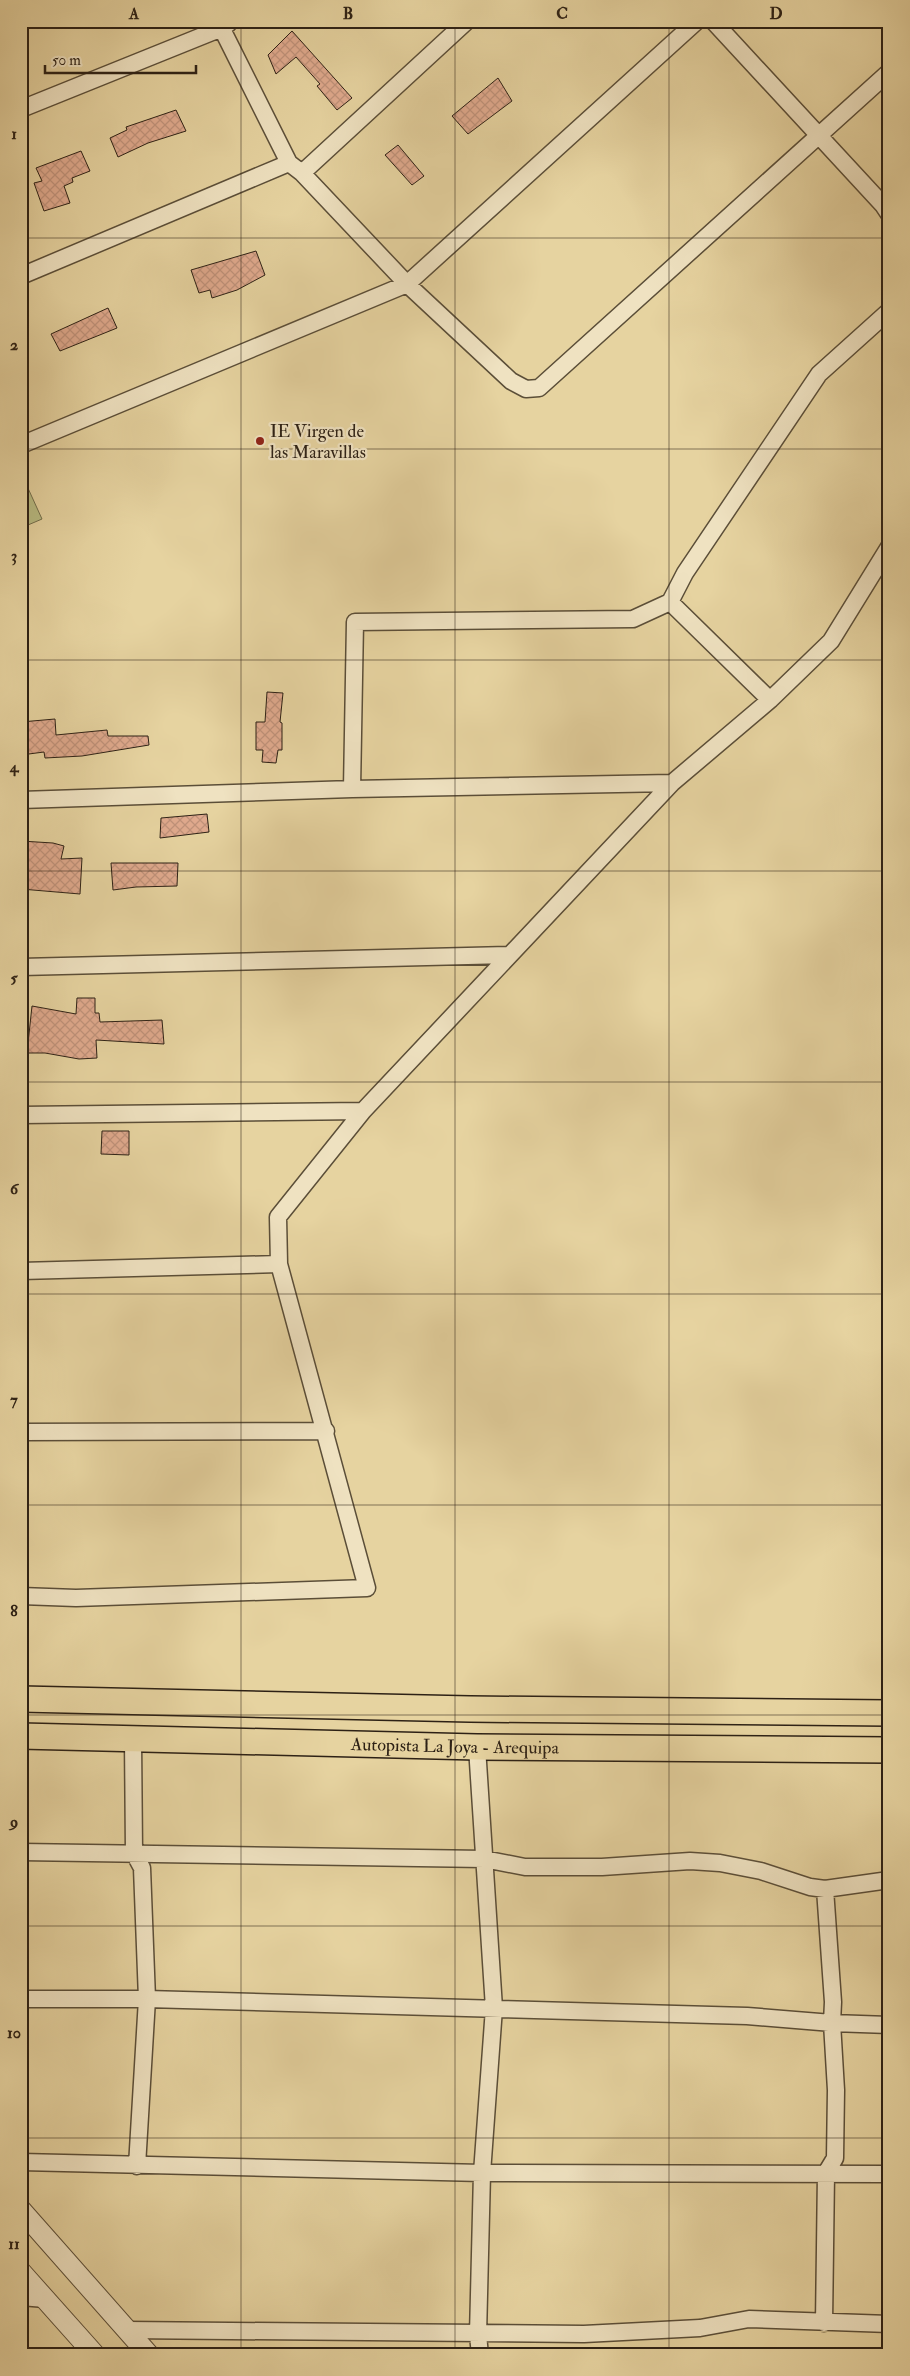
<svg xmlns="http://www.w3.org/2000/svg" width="910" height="2376" font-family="'IM FELL Double Pica',serif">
  <defs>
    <pattern id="building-cross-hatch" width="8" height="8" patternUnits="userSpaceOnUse" patternTransform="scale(1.25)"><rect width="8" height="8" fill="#e0aa8e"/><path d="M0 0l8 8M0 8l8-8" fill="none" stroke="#c0927a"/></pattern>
  </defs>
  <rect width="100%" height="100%" fill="#e6d3a0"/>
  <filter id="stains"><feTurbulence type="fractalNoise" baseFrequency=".004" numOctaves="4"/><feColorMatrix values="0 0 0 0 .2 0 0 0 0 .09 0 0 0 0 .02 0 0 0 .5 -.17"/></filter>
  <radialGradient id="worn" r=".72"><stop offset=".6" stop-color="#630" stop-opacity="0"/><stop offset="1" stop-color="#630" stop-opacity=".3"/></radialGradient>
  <!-- green -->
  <path fill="#b8bb82" stroke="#726e4c" d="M22,475L42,519L21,528V476Z"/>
  <!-- building -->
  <path fill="url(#building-cross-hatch)" stroke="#2d2115" d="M292,31L352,98L337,110L317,86L320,84L296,57L276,74L268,55Z
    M498,78L512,101L468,134L452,116Z
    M176,110L186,131L148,143L118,157L110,138L127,130L126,127Z
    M398,145L424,176L412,185L385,155Z
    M81,151L90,171L72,178L73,182L64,186L70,203L44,211L34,183L42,181L36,168Z
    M256,251L265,275L237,290L212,298L210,290L199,293L191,270Z
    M108,308L117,328L60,351L51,334Z
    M267,692L283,693L280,722L282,723V750H278L276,763L262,762L263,750H256V722H265Z
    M55,719L56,735L107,730L108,736H148L149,745L82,756L45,758L44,752L21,755V722Z
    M207,814L209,832L160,838L161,818Z
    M21,841L53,843L64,846L61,859L82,858L80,894L21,889Z
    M111,863H178L177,886L136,887L113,890Z
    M77,998H95V1013H99L100,1022L162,1020L164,1044L96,1040L97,1058L79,1059L45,1053H27L32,1006L76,1014Z
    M102,1131H129V1155L101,1154Z"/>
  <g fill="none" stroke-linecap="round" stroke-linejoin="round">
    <!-- minor casing -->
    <g stroke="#5b4e38" stroke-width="19">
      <path id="minor" d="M218,21L289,163L302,173L407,284L511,381L526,389L539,388L889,72
        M713,21L883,205L889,214
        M21,109L222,28L229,23
        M302,173L467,21
        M21,276L289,163
        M21,445L407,284L697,21
        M670,602L770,700
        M352,789L355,622L633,619L670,602L685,573L819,374L889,311
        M21,800L352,789L672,783
        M21,967L508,955
        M21,1115L363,1111
        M21,1271L279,1264
        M21,1432L326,1431
        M21,1596L76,1598L367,1588L279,1264L278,1217L363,1111L672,783L770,700L831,641L889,547
        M133,1739L134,1853L142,1868L147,1999L137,2166
        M477,1747L494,2008L482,2173L478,2335L480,2355
        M21,1852L484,1859L525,1867H602L690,1861L720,1863L761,1871L810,1887L825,1889L889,1880
        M21,1999H147L747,2016L832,2023L889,2025
        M21,2162L482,2173L889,2174
        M21,2297L45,2299
        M824,2323L826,2173L835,2158L836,2090L832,2023L833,2002L825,1889
        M126,2330L584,2334L700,2328L749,2319L889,2324"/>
    </g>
    <!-- tertiary casing -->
    <g stroke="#5b4e38" stroke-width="22">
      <path id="tertiary" d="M21,2210L149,2355
        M21,2272L95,2355"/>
    </g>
    <!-- primary casing -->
    <g stroke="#2d2115" stroke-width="28">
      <g id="primary">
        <path d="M21,1699L470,1709L889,1713"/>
        <path id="s1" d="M21,1736L477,1747L889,1750"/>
      </g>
    </g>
    <!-- minor -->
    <use href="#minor" stroke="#efe2c1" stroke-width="16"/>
    <!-- tertiary -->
    <use href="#tertiary" stroke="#efe2c1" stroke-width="20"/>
    <!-- primary -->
    <use href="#primary" stroke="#e6d3a0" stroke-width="25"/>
  </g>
  <!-- grid -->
  <path fill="none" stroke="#2d2115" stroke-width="1" stroke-opacity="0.55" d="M241,21V2355M455,21V2355M669,21V2355M21,238H889M21,449H889M21,660H889M21,871H889M21,1082H889M21,1294H889M21,1505H889M21,1715H889M21,1926H889M21,2138H889"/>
  <!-- markers -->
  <circle fill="#8f2418" stroke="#efe2c1" stroke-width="2" cx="260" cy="441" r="5"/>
  <g text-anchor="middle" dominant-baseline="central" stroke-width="4.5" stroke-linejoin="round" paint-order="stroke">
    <!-- poi labels -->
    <g font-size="18" fill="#2d2115" stroke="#efe2c1" text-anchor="start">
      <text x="270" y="431">IE Virgen de<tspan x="270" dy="21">las Maravillas</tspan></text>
    </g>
    <!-- street labels -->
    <g font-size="18" fill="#2d2115" stroke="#efe2c1">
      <text stroke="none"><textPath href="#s1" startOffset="434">Autopista La Joya - Arequipa</textPath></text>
    </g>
  </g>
  <!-- margin -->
  <rect width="910" height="2376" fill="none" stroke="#e6d3a0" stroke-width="55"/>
  <!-- scale -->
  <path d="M45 65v8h151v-8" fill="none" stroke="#2d2115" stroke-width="2.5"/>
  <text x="52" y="65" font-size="15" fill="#2d2115" stroke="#efe2c1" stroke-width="4" paint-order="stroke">50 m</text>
  <rect x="28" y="28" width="854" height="2320" fill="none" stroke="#2d2115" stroke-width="2"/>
  <g font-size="16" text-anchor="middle" font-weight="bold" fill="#2d2115">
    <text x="134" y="19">A</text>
    <text x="348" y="19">B</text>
    <text x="562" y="19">C</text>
    <text x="776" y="19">D</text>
    <text x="14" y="139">1</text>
    <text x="14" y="350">2</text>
    <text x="14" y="561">3</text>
    <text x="14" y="772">4</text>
    <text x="14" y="983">5</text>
    <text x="14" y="1194">6</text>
    <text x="14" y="1405">7</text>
    <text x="14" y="1616">8</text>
    <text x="14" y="1827">9</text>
    <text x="14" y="2038">10</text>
    <text x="14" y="2249">11</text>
  </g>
  <rect width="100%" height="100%" filter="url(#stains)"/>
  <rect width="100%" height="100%" fill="url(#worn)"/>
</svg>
